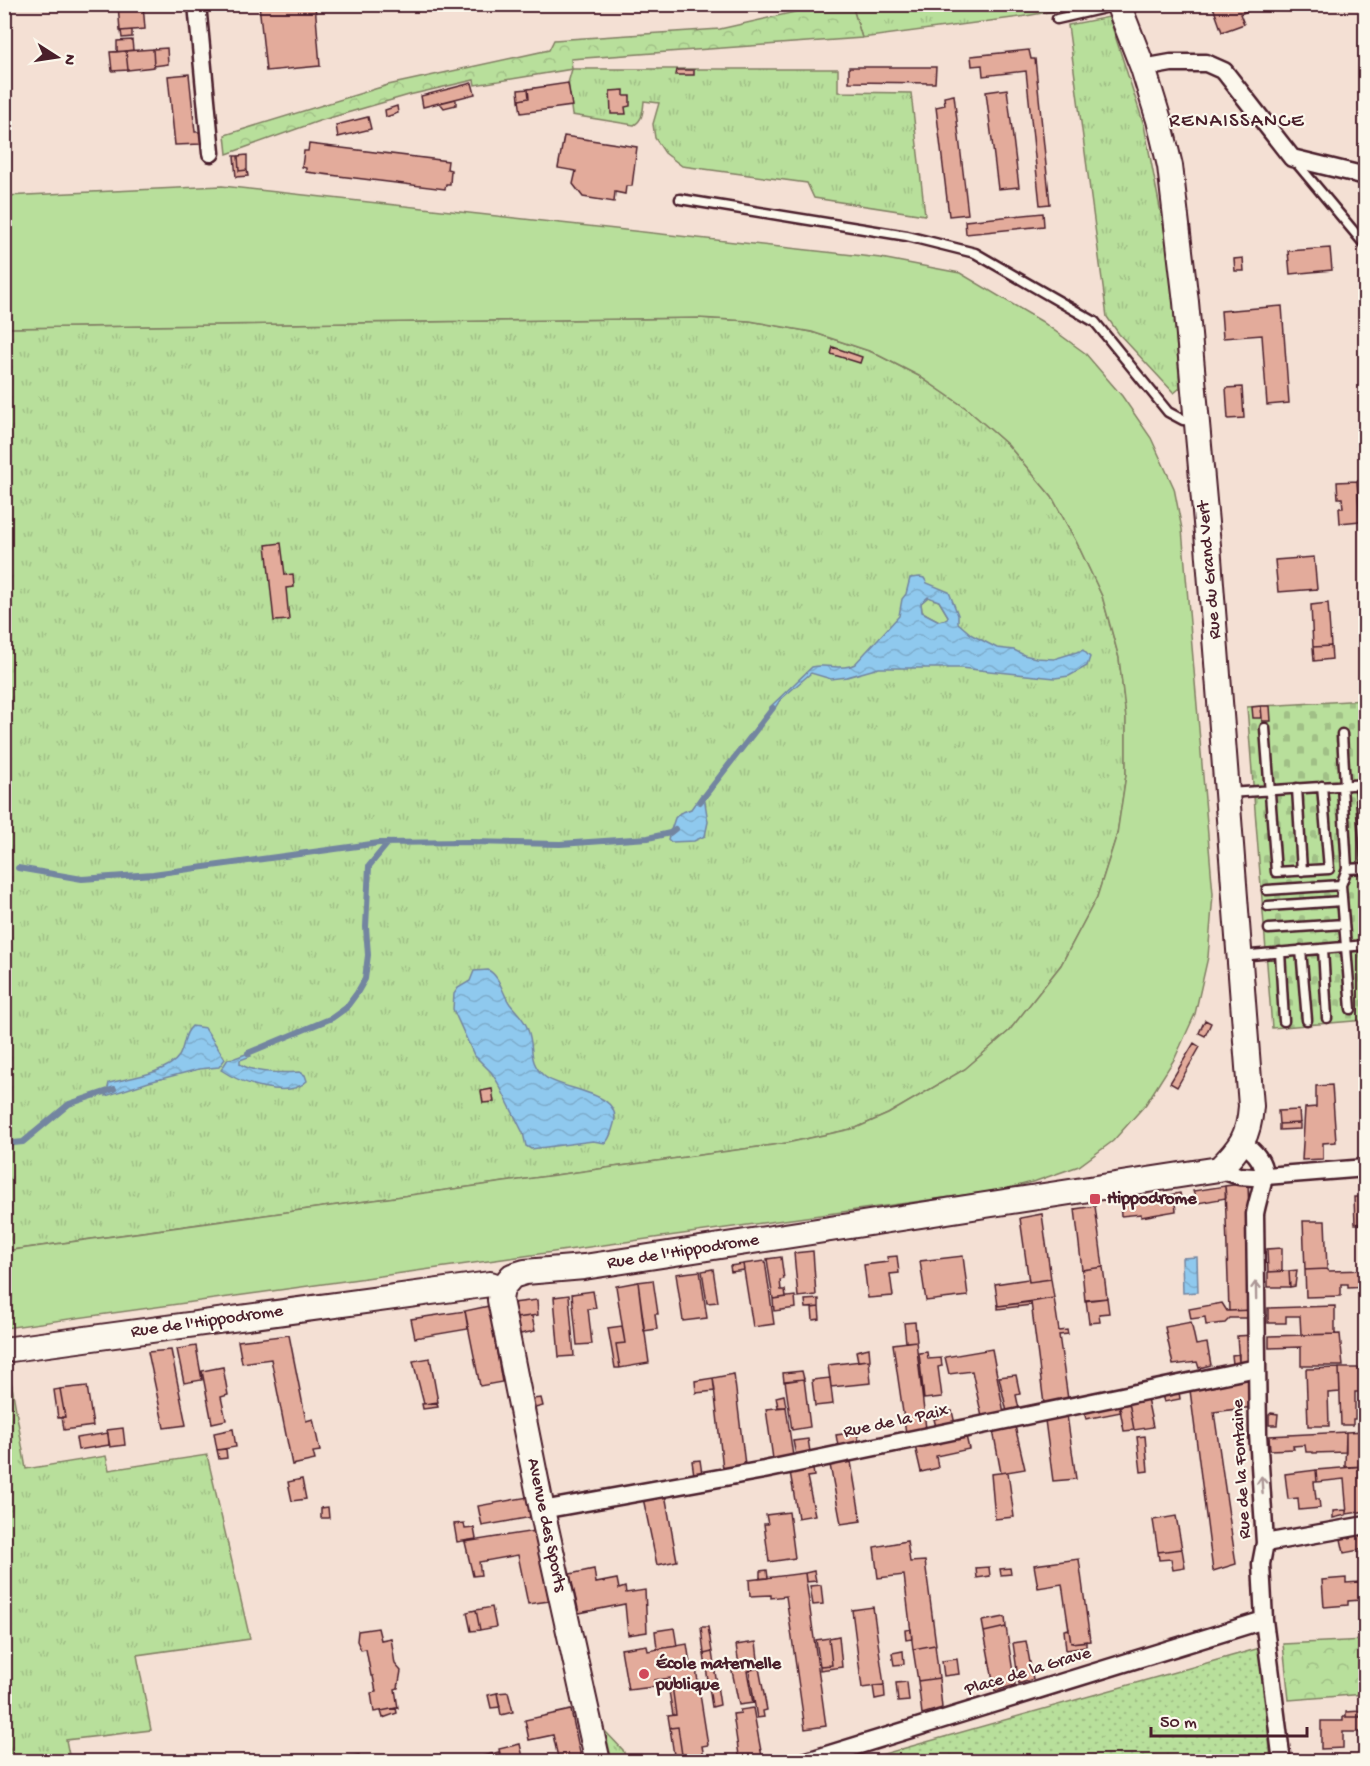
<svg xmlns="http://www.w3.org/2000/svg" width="1370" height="1766" font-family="'Gochi Hand',sans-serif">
  <defs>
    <pattern id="grass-tufts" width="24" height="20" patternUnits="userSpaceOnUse" patternTransform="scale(1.5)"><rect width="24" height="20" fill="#b8df9b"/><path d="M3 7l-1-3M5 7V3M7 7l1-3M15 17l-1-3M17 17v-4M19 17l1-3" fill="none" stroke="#a0bf86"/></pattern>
    <pattern id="forest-crowns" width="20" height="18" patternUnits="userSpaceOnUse" patternTransform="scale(1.5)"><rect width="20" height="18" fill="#b8df9b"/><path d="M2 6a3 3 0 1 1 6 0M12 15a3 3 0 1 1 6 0" fill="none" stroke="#a0bf86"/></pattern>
    <pattern id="cemetery-stones" width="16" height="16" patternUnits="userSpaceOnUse" patternTransform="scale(1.5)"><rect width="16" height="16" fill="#b8df9b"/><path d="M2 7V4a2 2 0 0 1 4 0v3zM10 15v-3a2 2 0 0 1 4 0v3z" fill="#a0bf86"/></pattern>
    <pattern id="park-dots" width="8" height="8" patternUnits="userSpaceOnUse" patternTransform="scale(1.5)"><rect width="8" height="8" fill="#b8df9b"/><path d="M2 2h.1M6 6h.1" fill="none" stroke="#a0bf86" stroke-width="1.8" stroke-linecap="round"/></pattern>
    <pattern id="water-waves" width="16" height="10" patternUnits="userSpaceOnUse" patternTransform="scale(1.5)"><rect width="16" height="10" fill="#8fc9ee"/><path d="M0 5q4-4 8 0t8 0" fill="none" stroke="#7daccc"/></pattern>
  </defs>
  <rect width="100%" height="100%" fill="#f4e0d4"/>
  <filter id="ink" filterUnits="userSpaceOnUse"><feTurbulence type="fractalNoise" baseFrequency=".0167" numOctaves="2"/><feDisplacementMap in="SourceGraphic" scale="12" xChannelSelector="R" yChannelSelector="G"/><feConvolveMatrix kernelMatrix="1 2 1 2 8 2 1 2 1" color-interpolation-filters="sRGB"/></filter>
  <g filter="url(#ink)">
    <!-- grass -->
    <path fill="url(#grass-tufts)" stroke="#817f63" stroke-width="1.5" d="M852,5H1088L1020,17L862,38Z
      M1109,17L1144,125L1170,260L1180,388L1174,393L1119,334L1107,317L1068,25Z
      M572,69H838V92L911,93L925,215L814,198L807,183L682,166L665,153L655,138L653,124L659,103L644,101C643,111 643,120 634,125L572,115L568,83Z
      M698,318L750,321L812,332L872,352L919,376L966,408L1008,445L1052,497L1077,543L1102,596L1119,658L1126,718V775L1117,834L1097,897L1061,965L1009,1031L965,1069L888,1114L856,1128L787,1143L5,1251L4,328Z
      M5,1369H9L26,1469L106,1456L109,1470L207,1455L250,1639L137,1655L151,1730L66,1740L69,1755L35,1761H5Z
      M605,1731L623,1750L627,1761H612Z"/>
    <!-- forest -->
    <path fill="url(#forest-crowns)" stroke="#817f63" stroke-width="1.5" d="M830,4L852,5L862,38L571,59L572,69L475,85L474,80L409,95L319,121L227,154L225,135L388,85L549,50L554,40L720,29Z
      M928,597L939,601L948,616L947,619L939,621L922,612L921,603Z
      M1365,1640V1694L1289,1700L1283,1644Z"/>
    <!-- cemetery -->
    <path fill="url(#cemetery-stones)" stroke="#817f63" stroke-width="1.5" d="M1365,700V1020L1272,1028L1247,707Z"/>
    <!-- park -->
    <path fill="url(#park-dots)" stroke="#817f63" stroke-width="1.5" d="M1260,1648L1271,1761H859Z"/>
    <!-- pitch -->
    <path fill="#b8df9b" stroke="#817f63" stroke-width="1.5" d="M222,186L881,258L960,273L1041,321L1085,353L1122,396L1151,438L1174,488L1182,529L1213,894L1208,957L1195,1014L1175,1058L1146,1104L1113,1141L1079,1166L1036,1181L1001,1190L5,1328V1251L787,1143L856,1128L888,1114L965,1069L1009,1031L1061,965L1097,897L1117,834L1126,775V718L1119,658L1102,596L1077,543L1052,497L1008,445L966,408L919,376L872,352L812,332L750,321L698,318L5,328V196Z"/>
    <!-- water -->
    <path fill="url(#water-waves)" stroke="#7385a0" stroke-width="1.5" fill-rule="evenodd" d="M920,577L924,578L927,583L949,592L958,615V623L972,635L997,648L1014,650L1024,655L1036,658L1054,659L1083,650L1090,657L1087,666L1069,676L1055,678L960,668H879L847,677L831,679L811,673L780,700L775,708L770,707L812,667C826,663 843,671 855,664L899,616L902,599L906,594L910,578ZM928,597L939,601L948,616L947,619L939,621L922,612L921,603Z
      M701,795L704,796L708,822L705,836L694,841L671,842L668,839L675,818L680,813L691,809Z
      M488,970C500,976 502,993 510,1004C517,1013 525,1019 528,1030C535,1049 527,1060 544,1076C560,1091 627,1090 613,1127C611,1133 610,1139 605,1143L593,1141L531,1149L526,1146L523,1133L498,1083L491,1072L474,1055L453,1009L454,994L458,988L470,981L474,971Z
      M192,1026L205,1028L225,1059L219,1067L199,1069L149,1082L106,1096L109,1083C128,1078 168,1073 179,1056C185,1046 183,1034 192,1026Z
      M248,1053L251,1056L240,1060V1064C256,1074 282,1073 300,1072L305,1075L307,1081C288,1100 240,1083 221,1070L228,1059L235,1058Z
      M1197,1257L1198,1292L1183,1293L1182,1258Z"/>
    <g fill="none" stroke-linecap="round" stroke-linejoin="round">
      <!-- stream -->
      <path stroke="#7385a0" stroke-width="6" d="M700,802L773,708
        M18,868L82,879L153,874L379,843L470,842L560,844L648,838L670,833L675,829
        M248,1053L332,1018L346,1008L357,993L365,979L368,955L366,927L369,866L388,843
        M4,1144L23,1142L69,1104L114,1089"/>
    </g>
    <!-- building -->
    <path fill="#e3ab9b" stroke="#4a1f2b" stroke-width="1.5" d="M118,4H143L145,29L120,31Z
      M259,4H315L320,66L266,71Z
      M1212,4H1248L1250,10L1240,14L1244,24L1222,32Z
      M132,30V37L122,38L121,31Z
      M132,40L133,50L117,52V41Z
      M167,48L168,64L154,66L153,49Z
      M153,49L154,67L128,70L126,51Z
      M1029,50L1031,59H1035L1050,204L1040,205L1026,71L983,76L982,65L972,66L971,56Z
      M126,51L128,70L112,71L110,52Z
      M849,67H936L935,83L849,82Z
      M677,70H694V75H676Z
      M189,74L195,132H200L201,144L175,145L168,76Z
      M472,83L475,94L423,107L421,96Z
      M568,83L572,106L521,113L519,100L529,98L528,89Z
      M528,89L529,98L519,100L518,90Z
      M1007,89L1019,187L998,189L986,92Z
      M624,90V96H630V106L625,107L626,114H611L610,91Z
      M954,95L968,214L949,216L936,107L945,105L944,97Z
      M456,99V105L444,108L440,103Z
      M397,106L398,113L386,117L385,110Z
      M368,117L371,129L338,137L336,125Z
      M564,136L637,147L632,186H626L625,194L615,192L614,202L583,197L573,184L576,171L558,168Z
      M309,144L448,161L447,169L451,170L450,184H446L445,189L306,172V168L302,167L304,151H308Z
      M247,155V170L239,171L238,156Z
      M234,156H238L239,171L247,170L248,176L236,177Z
      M1043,213L1044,226L966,234L965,221Z
      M1330,248L1332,270L1290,274L1288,251Z
      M1243,258L1244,271H1235L1234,259Z
      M1282,306L1289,403L1267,405L1262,335L1223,338L1221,311Z
      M833,347L862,357L860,363L831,354Z
      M1242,387L1244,418L1228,419L1226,388Z
      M1366,480V521H1360L1357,481Z
      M1357,481L1360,521L1340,523L1339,508H1343L1342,498H1338L1337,482Z
      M281,543L285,575L293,574L294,587L286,588L289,620L274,621L266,545Z
      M1314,557L1317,589L1278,592L1275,560Z
      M1328,603L1331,646L1313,647L1311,605Z
      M1331,646L1332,659L1314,661L1313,647Z
      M1261,706L1262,718H1253L1252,707Z
      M1261,706H1270L1271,721H1262Z
      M1205,1020L1211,1023L1205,1036L1199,1033Z
      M1194,1043L1200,1047L1177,1087L1170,1083Z
      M1332,1085L1336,1142L1323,1143V1159L1302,1160L1305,1108L1316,1107V1086Z
      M492,1089L494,1102L483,1103L481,1091Z
      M1299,1110L1300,1123L1279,1124L1278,1111Z
      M1300,1123V1129L1279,1130V1124Z
      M1248,1183L1252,1310L1229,1311L1225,1186Z
      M1225,1186L1226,1198L1198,1203L1193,1191Z
      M1180,1193L1182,1203L1175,1204L1174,1194Z
      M1174,1194L1176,1211L1141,1217V1214L1121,1216L1120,1202Z
      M1354,1197H1366V1258H1363V1224H1355Z
      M1095,1206L1103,1267L1082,1270L1075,1209Z
      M1042,1214L1051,1279L1029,1282L1020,1218Z
      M1303,1221H1325L1327,1269L1305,1270Z
      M1282,1248V1271L1268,1272L1267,1249Z
      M813,1251L816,1295L798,1297L794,1253Z
      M897,1256L899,1273L890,1274L893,1296L868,1298L864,1265L888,1262L887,1257Z
      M963,1256L968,1296L926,1301L920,1261Z
      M781,1257L784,1279L780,1280L781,1290H785L786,1297L773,1299L767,1259Z
      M765,1261L774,1324L753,1327L743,1264Z
      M743,1264L744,1270L731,1272L730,1266Z
      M1103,1267L1107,1298L1085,1301L1082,1270Z
      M713,1269L718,1302L707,1303L702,1271Z
      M1327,1269L1329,1271L1366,1270V1287L1348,1288V1284H1341V1296L1306,1297L1305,1270Z
      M1297,1270L1295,1286L1290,1287L1289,1271Z
      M700,1271L707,1318L683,1321L676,1274Z
      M1289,1271L1290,1287H1268V1272Z
      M1028,1279L1029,1282L1051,1279L1054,1298L998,1306L995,1284Z
      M653,1280L658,1314H655L657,1329L644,1331L638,1282Z
      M638,1282L649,1363L620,1368L616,1344L625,1343L616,1286Z
      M593,1291L596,1308L588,1309L592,1344L577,1345L572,1294Z
      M569,1295L574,1356L559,1357L554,1297Z
      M795,1296L796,1308L774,1311L773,1299Z
      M1054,1298L1059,1331L1067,1330L1068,1334L1059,1335L1068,1399L1044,1404L1031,1302Z
      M1107,1298L1109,1313L1099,1314L1100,1322L1089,1323L1086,1300Z
      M819,1299V1307L806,1308L805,1300Z
      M537,1300L538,1315L516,1318L513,1303Z
      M1031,1302V1305L998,1309V1306Z
      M1222,1303L1227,1311L1252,1310V1318H1230L1225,1323L1206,1325L1205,1317L1191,1319L1189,1309Z
      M489,1306L502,1382L480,1386L465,1311Z
      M1335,1306V1334L1301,1335L1300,1316H1286V1323H1268V1308Z
      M819,1307L820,1319L813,1320L812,1308Z
      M465,1311L468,1329L415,1338L411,1319Z
      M1362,1315H1366V1334H1362Z
      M532,1316L535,1331L520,1334L516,1318Z
      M915,1322L917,1341L906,1342L904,1323Z
      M1191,1322L1196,1345L1207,1343L1211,1365L1199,1368L1197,1362L1173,1365L1165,1327Z
      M622,1326L625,1343L616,1344L620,1368H615L608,1328Z
      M1340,1334L1343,1366H1301V1347L1269,1348V1336Z
      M289,1335L306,1421L313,1419L320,1451L313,1452L315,1460L292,1465L271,1359L242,1363L238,1341Z
      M1253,1335L1254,1361L1239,1363L1237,1336Z
      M916,1341L926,1429L906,1433L893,1344Z
      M196,1346L202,1380L184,1383L177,1349Z
      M869,1348L870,1360L858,1361L856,1351Z
      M992,1349L1004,1413L982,1417L972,1371L949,1374L945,1357Z
      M171,1350L186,1425L164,1428L148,1352Z
      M927,1352L928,1359L941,1358L942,1366L938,1367L942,1397L924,1399L919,1353Z
      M1239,1354V1363L1233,1364L1232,1355Z
      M430,1358L438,1402L424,1404L413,1361Z
      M869,1360L871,1383L831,1387L828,1365Z
      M223,1367L228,1395L221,1397L226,1420L212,1423L202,1371Z
      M1339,1368H1366V1392H1355V1419H1353V1425H1341Z
      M1339,1368L1340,1392L1328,1393L1329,1426H1308L1306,1369Z
      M802,1371L804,1379L784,1382L783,1373Z
      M734,1374L745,1465L723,1469L713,1378Z
      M1016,1375L1020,1394L1016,1395L1019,1409L1007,1412L999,1377Z
      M713,1378L715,1391L696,1393L695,1381Z
      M830,1378L833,1404L815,1406L812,1380Z
      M804,1379L810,1427L792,1430L785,1381Z
      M1251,1379L1253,1407L1214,1412L1236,1564L1213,1571L1190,1390Z
      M87,1386L93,1426L64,1430L62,1417H65L60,1389Z
      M60,1389L65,1417L58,1418L54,1390Z
      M1179,1392L1180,1399L1164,1402L1162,1395Z
      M784,1395L786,1407H778L776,1397Z
      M541,1398L543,1406L535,1408L533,1399Z
      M1147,1398L1153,1427L1134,1430L1129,1402Z
      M1129,1402L1134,1430L1124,1431L1119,1404Z
      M437,1403L438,1407L423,1409L422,1404Z
      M1119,1404L1121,1412L1086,1419L1084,1412Z
      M786,1407L793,1456L773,1459L766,1409Z
      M952,1411L955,1424L936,1427L934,1419L939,1418L938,1414Z
      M1271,1413L1278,1414L1277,1425H1269V1415Z
      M1067,1415L1076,1479L1053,1481L1045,1420Z
      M1015,1426L1025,1469L1001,1473L993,1430Z
      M123,1428L125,1445L110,1447L107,1430Z
      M233,1429L236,1447L217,1450L214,1433Z
      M1366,1431V1466L1345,1467L1346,1432Z
      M857,1432L859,1443L838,1446L836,1435Z
      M1346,1432V1452L1313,1453L1312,1452H1306L1305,1445L1293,1446L1294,1449L1270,1450L1269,1436Z
      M108,1433L109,1445L78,1450L76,1438Z
      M966,1436L969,1449L936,1456L938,1468L921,1472L915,1446Z
      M1145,1436L1148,1471L1141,1472L1137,1437Z
      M808,1439L810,1452L796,1455L793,1441Z
      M226,1449L227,1458L219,1459L217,1450Z
      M700,1460L702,1474L694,1475L692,1461Z
      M851,1462L861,1521L841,1524L830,1465Z
      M1366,1466V1511L1347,1514L1344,1479L1317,1482L1316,1470Z
      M813,1469L814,1476L807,1477L815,1515L798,1518L790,1472Z
      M1316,1470L1317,1482H1314L1316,1499H1319L1320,1508L1299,1510L1298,1498L1288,1499L1285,1474Z
      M1008,1472L1014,1517L995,1519L991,1474Z
      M302,1479L306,1499L292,1501L288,1482Z
      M665,1494L677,1561L657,1565L643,1498Z
      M528,1497L532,1517L482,1526L478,1506Z
      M328,1507L329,1518H321V1508Z
      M1346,1510V1515L1333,1518V1511Z
      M789,1512L795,1558L769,1562L764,1524H768L766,1515Z
      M1176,1516L1182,1549L1158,1552L1153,1520Z
      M464,1523L465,1529L474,1528L476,1539L457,1542L454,1524Z
      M535,1531L549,1601L528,1604L518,1555L479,1562L481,1575L473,1576L465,1542Z
      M1364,1534L1365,1549L1344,1553L1341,1539Z
      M907,1541L910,1562L925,1561L936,1645L913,1649L904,1575L878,1578L874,1547Z
      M1182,1549L1185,1568L1173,1570L1171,1559L1159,1560L1158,1552Z
      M1079,1559L1090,1641L1071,1643L1062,1584L1038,1588L1034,1565Z
      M989,1567L990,1576L977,1578L976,1568Z
      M1010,1568L1011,1574L1001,1575L1000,1569Z
      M594,1569L596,1583L617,1579L619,1589L625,1587L626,1593L645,1590L647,1632L628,1635L625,1604L579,1613L570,1574Z
      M767,1570L768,1578L760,1579V1571Z
      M814,1571L816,1581L806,1582L805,1573Z
      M805,1573L826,1726L805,1729L786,1596L771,1598V1595L750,1596L749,1580Z
      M1346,1578V1583L1359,1582L1361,1600L1348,1601V1605L1324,1607L1322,1580Z
      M821,1585L823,1604L813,1605L810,1586Z
      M492,1607L496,1627L480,1630L476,1610Z
      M873,1607L884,1685L862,1688L852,1610Z
      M476,1610L480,1630L471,1631L467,1612Z
      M1005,1617L1006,1627L984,1632L982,1621Z
      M701,1627H708L712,1652L704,1654Z
      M1006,1627L1015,1685L995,1691L984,1632Z
      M378,1628L381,1640L391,1638L395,1664L401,1671L398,1688L395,1689L398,1708L374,1712L371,1693L376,1692L373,1676H371L366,1649L361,1650L357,1641L358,1631Z
      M674,1628L677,1646L657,1649L655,1631Z
      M911,1629L912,1639L906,1640L905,1630Z
      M1069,1629L1071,1643L1086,1641V1647L1066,1650L1064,1630Z
      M839,1636L842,1667L820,1670V1666L832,1665L829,1638Z
      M829,1638L832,1665L820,1666L816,1640Z
      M1026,1641L1033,1679L1019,1684L1013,1643Z
      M756,1642L759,1668L747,1671L753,1703L739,1705L731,1666L739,1665L736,1645Z
      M687,1644L691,1670L696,1669L708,1745L702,1746L705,1762H683L678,1727L670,1728L668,1716L676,1715L671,1678L654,1680V1687L628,1690L621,1649L647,1645L648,1651Z
      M935,1645L939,1678L918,1681L913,1649Z
      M903,1651L904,1664L894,1665L892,1653Z
      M712,1652L720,1705L712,1707L704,1654Z
      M957,1659L959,1674L944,1676L942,1661Z
      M759,1668L767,1710L763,1711L764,1717L757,1718L749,1670Z
      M671,1678L676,1715H673L668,1685L654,1687V1680Z
      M939,1678L942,1708L922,1714L918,1681Z
      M907,1682L909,1701L898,1702L896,1683Z
      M884,1685L885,1697L875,1699L873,1686Z
      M508,1692L513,1712L501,1715L497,1693Z
      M497,1693L500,1707L491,1708L488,1695Z
      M396,1708L397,1713L383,1718L381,1711Z
      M753,1708L763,1762H740L733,1714L741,1713L740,1710Z
      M571,1710L582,1762H559L553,1735L529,1740L525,1720Z
      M1361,1711L1360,1717H1346V1712Z
      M1343,1717H1366V1732H1343V1748L1321,1749V1721H1343Z
      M678,1727L683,1762H675L670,1728Z
      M520,1744L524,1762H502L499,1749Z
      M499,1752L502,1761L484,1762L483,1756Z
      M359,1755L360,1762H338L337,1758Z"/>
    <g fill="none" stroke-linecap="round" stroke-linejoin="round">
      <!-- lane casing -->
      <g stroke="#4a1f2b" stroke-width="13">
        <path id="lane" d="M1057,19L1118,5
          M1295,161L1366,246
          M680,199L907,236L975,253L1095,322L1168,412L1183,420L1194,421
          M1265,728L1276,872L1329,869L1322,786
          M1342,734L1345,785
          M1360,784L1366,863
          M1342,785L1347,869L1341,885L1351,1009
          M1297,788L1302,871
          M1228,793L1366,784
          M1347,869L1366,868
          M1267,890L1341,885
          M1268,906L1342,901
          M1269,929L1344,924
          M1323,949L1327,1018
          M1301,950L1307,1020
          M1280,952L1284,1021
          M1240,956L1366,945"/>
      </g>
      <!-- street casing -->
      <g stroke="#4a1f2b" stroke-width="21">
        <path id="street" d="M197,4L211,153
          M1143,68L1171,63H1206L1224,71L1292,158L1366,176
          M1243,1143C1276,1167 1261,1181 1255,1214L1258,1434L1265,1543L1261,1564L1264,1620L1282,1762
          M1219,1169L1239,1176L1253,1177L1366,1168
          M542,1510L764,1470L1257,1368
          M1265,1543L1366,1525
          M804,1762L1264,1620"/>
      </g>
      <!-- secondary casing -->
      <g stroke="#4a1f2b" stroke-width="28">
        <path id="secondary" d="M502,1288L512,1276L525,1272L584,1267L1219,1169C1240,1148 1249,1137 1251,1106L1208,545L1186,302L1170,166L1159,120L1143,68L1118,4
          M502,1288L500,1300L542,1510L598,1762
          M4,1350L490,1284L502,1288"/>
      </g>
      <!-- lane -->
      <use href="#lane" stroke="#fbf7ec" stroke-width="8"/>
      <!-- street -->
      <use href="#street" stroke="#fbf7ec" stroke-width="16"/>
      <!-- secondary -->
      <use href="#secondary" stroke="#fbf7ec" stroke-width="24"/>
    </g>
    <!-- one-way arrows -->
    <defs><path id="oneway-shaft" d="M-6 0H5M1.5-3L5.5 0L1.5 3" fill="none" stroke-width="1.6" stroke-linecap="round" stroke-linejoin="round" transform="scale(1.5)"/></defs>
    <g stroke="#ab9695">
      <use href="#oneway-shaft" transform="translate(1256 1290) rotate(-91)"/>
      <use href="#oneway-shaft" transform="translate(1262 1485) rotate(-94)"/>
    </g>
  </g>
  <!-- markers -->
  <g fill="#d1495b" stroke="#fbf7ec" stroke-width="2">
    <rect x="1089" y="1193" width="12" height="12" rx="3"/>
    <circle cx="644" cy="1674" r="6"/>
  </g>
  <g text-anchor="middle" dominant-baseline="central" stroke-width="4.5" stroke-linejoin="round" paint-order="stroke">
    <!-- street labels -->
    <g font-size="18" fill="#4a1f2b" stroke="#fbf7ec">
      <text transform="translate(1210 570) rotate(-95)">Rue du Grand Vert</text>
      <text transform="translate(683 1252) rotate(-9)">Rue de l'Hippodrome</text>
      <text transform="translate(207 1322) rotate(-8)">Rue de l'Hippodrome</text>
      <text transform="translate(896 1422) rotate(-12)">Rue de la Paix</text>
      <text transform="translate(1242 1469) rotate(-93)">Rue de la Fontaine</text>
      <text transform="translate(546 1525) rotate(78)">Avenue des Sports</text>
      <text transform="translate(1028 1672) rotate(-17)">Place de la Grave</text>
    </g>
    <!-- poi labels -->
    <g font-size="18" font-weight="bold" fill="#4a1f2b" stroke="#fbf7ec" text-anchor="start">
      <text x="1107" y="1199">Hippodrome</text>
      <text x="656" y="1664">École maternelle<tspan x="656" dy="21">publique</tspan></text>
    </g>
    <!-- neighbourhood labels -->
    <g font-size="20" letter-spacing="1.5" fill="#4a1f2b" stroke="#fbf7ec">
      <text x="1237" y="122">RENAISSANCE</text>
    </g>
  </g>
  <!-- margin -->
  <rect width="1370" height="1766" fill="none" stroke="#fbf7ec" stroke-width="24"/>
  <rect x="12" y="12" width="1346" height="1742" fill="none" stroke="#4a1f2b" stroke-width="2" filter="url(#ink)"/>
  <!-- north arrow -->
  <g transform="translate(57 57) rotate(102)" stroke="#fbf7ec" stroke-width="4.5" paint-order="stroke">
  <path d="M0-4.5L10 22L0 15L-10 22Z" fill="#4a1f2b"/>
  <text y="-9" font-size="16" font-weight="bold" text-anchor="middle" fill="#4a1f2b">N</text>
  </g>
  <!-- scale -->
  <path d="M1151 1727v9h156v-9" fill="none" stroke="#4a1f2b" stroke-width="3"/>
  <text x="1160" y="1727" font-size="18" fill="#4a1f2b" stroke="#fbf7ec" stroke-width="4.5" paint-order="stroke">50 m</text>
</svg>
